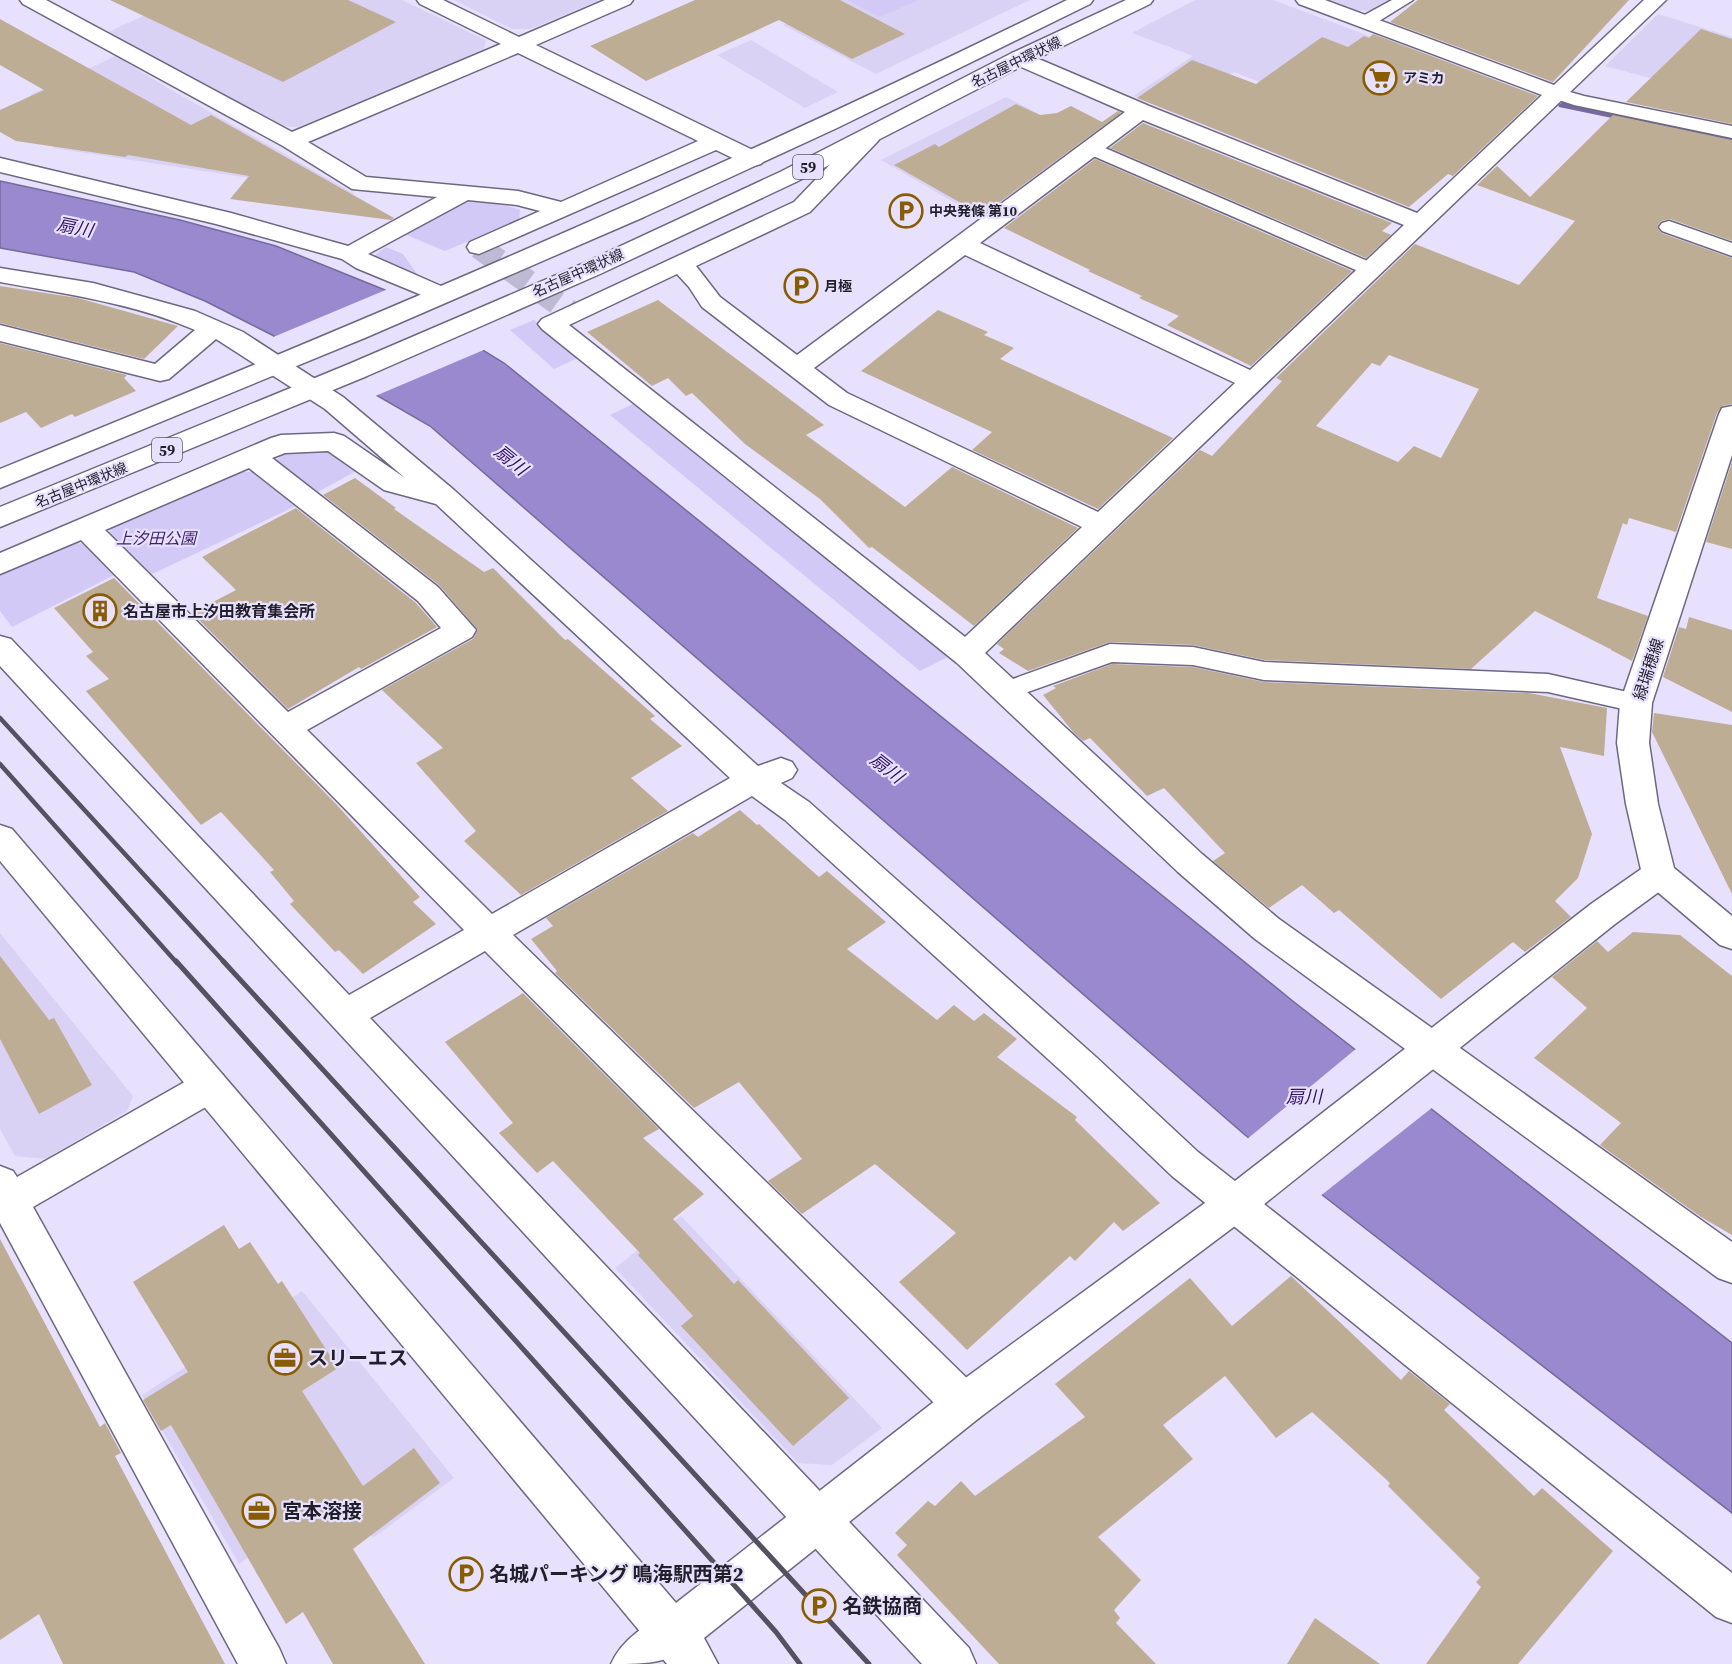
<svg xmlns="http://www.w3.org/2000/svg" width="1732" height="1664" font-family="'Source Serif 4','Noto Sans JP',serif">
  <rect width="100%" height="100%" fill="#e7e1fe"/>
  <!-- built -->
  <path fill="#d9d2f5" d="M178,0H402L486,40L484,49L298,127L279,126L108,32Z
    M454,0H600L531,29H512Z
    M839,0H1030L876,74L783,25Z
    M1195,0H1273L1535,98L1467,162L1234,72L1174,113L1133,96L1193,56L1132,33Z
    M1328,0H1393L1374,10L1357,11Z
    M1658,14L1732,37V66L1669,83L1605,66Z
    M751,40L838,92L805,108L717,55Z
    M116,56L166,87L355,194L53,148L56,141L85,126L30,95Z
    M1006,97L1047,118L1017,135L1061,158L983,219L881,160Z
    M0,933L133,1096L127,1111L45,1159L15,1156L0,1129Z
    M681,1216L882,1428L832,1465L798,1463L615,1268Z
    M302,1291L454,1478L373,1538L341,1492L239,1564L142,1395Z"/>
  <!-- green -->
  <path fill="#d3c9f7" d="M847,0H918L880,17Z
    M464,202C482,202 503,203 520,210L519,220L445,251L404,234Z
    M386,247L403,254L420,278L371,258Z
    M534,320L580,357L554,369L510,330Z
    M637,402L952,655L920,671L610,415Z
    M327,449L358,470L314,494L274,465C283,445 307,450 327,449Z
    M234,472H256L298,505L148,576L107,537L116,521Z
    M68,543L88,544L118,573L12,627L0,611V571Z"/>
  <!-- water -->
  <path fill="#9a89cf" stroke="#76699d" stroke-width="1.5" d="M0,181L180,220L276,246L385,290L504,363L1294,1002L1732,1343V1513L1245,1135L430,426L272,335L205,301L134,272L0,248Z"/>
  <!-- pier -->
  <path fill="#e7e1fe" d="M388,289L486,349L373,397L271,338Z
    M1357,1048L1433,1107L1319,1197L1246,1140Z"/>
  <g fill="none" stroke-linecap="round" stroke-linejoin="round">
    <!-- stream -->
    <path fill="#76699d" fill-rule="evenodd" d="M1563,102L1630,114L1732,137V143L1559,107L1558,105Z"/>
  </g>
  <!-- building -->
  <path fill="#bead95" fill-rule="evenodd" d="M110,0H348L396,22L283,82Z
    M695,0H840L905,34L852,59L779,20L646,81L590,46Z
    M1418,0H1629L1553,82L1390,22Z
    M0,19L191,125L211,115L394,218L391,220L230,199L249,176L128,155L125,157L16,141L0,132V110L44,90L0,65Z
    M1701,29L1732,39V124L1626,102Z
    M1373,34L1538,96L1453,176L1448,174L1409,207L1137,98L1192,60L1256,84L1322,37L1348,47L1364,36L1369,38Z
    M1016,104L1040,115L1057,113L1071,106L1102,122L1118,111L1121,113L982,215L894,165L935,144L939,147Z
    M1613,115L1732,140V241L1670,219L1661,221L1657,227L1661,233L1732,258V404L1722,406L1717,413L1676,532L1629,518L1627,525L1623,523L1597,598L1648,616L1632,661L1611,650L1610,647V649L1535,611L1471,669L1264,660L1193,645L1110,642L1028,671L999,653L1004,649L997,644L1200,450L1212,456L1282,381L1276,378L1415,244L1519,285L1575,221L1477,185L1497,166L1530,197ZM1389,355L1479,389L1441,458L1414,446L1398,462L1316,426L1372,363L1380,366Z
    M1143,123L1392,223L1382,231L1391,235L1366,258L1110,148Z
    M1095,159L1352,271L1251,366L1167,325L1179,316L1139,298L1142,296L1088,271L1090,270L1004,228Z
    M0,286L78,298L178,326L144,359L0,323Z
    M658,300L824,425L806,435L905,507L952,467L1078,528L974,626L872,547L869,548L820,499L745,444L692,393L686,396L668,378L652,386L587,332Z
    M938,310L988,332L984,335L1014,348L1000,359L1173,438L1098,509L972,450L992,432L861,371Z
    M0,343L127,375L124,378L136,391L75,417L72,414L41,428L26,412L0,423Z
    M1732,462V549L1706,542Z
    M355,478L396,508L394,509L484,572L493,568L565,640L568,639L655,716L650,719L682,746L631,778L668,811L521,895L464,841L476,831L416,763L443,748L382,690L473,639L478,630L439,585L323,495Z
    M296,508L416,603L437,627L361,669L359,667L288,709L192,613L236,590L202,557Z
    M114,578L336,804L420,897L413,902L436,924L363,974L339,950L335,952L290,904L294,901L270,872L274,870L221,812L201,825L86,691L109,679L86,656L93,652L54,608Z
    M1689,617L1732,630V712L1663,677L1679,627L1686,629Z
    M1112,664L1193,667L1264,682L1529,693L1607,708L1604,756L1560,747L1592,834L1578,878L1555,901L1571,917L1525,952L1513,942L1441,999L1339,910L1334,913L1302,885L1269,908L1213,861L1225,853L1164,788L1147,796L1090,738L1083,741L1074,733L1043,695L1056,688L1053,686Z
    M1654,713L1732,725V894L1652,732Z
    M740,810L757,825L759,824L819,877L827,871L886,922L847,949L937,1020L954,1005L974,1021L984,1013L1017,1039L997,1057L1077,1117L1075,1120L1160,1203L1123,1231L1114,1222L1075,1261L1070,1256L967,1350L899,1282L956,1233L875,1164L802,1214L768,1181L802,1159L739,1082L694,1108L555,973L557,971L531,939L553,926L546,918L693,833L698,837Z
    M1633,932L1680,935L1732,976V1235L1701,1217L1600,1145L1621,1123L1534,1058L1587,1008L1552,977L1597,941L1608,952Z
    M0,956L49,1020L54,1018L92,1085L39,1114L0,1039Z
    M523,993L659,1129L643,1138L704,1194L673,1219L734,1284L738,1280L849,1398L793,1446L681,1326L693,1316L638,1255L640,1253L553,1161L537,1173L499,1133L513,1123L445,1042Z
    M224,1225L239,1249L250,1242L278,1284L282,1281L338,1368L302,1391L363,1486L414,1448L440,1483L353,1549L425,1664H333L303,1612L286,1624L171,1425L161,1431L143,1400L188,1372L133,1282Z
    M0,1239L100,1427L105,1423L121,1453L115,1456L225,1664H63L39,1614L0,1640Z
    M1291,1276L1401,1380L1409,1371L1450,1404L1444,1410L1534,1496L1542,1488L1613,1551L1518,1664H1426L1481,1587L1476,1582L1480,1578L1388,1486L1390,1483L1312,1412L1276,1438L1225,1376L1163,1425L1193,1459L1098,1537L1141,1580L1114,1610L1120,1618L1116,1623L1156,1664H999L897,1555L907,1545L895,1533L928,1501L935,1506L961,1481L975,1496L1085,1417L1055,1384L1190,1278L1232,1326Z
    M1315,1618L1380,1664H1287Z"/>
  <g fill="none" stroke-linecap="round" stroke-linejoin="round">
    <!-- minor-tunnel -->
    <path stroke="#bfbad3" stroke-width="24" stroke-dasharray="24 12" stroke-linecap="butt" d="M479,247L573,314"/>
    <!-- service casing -->
    <g stroke="#6d6880" stroke-width="3">
      <path id="service" d="M1392,0H1413L1371,26H1359L1356,22L1359,18Z
        M1556,88L1584,96L1732,126V138L1574,105L1550,97L1547,93L1550,89Z
        M1091,142L1379,266L1382,270L1379,274H1365L1084,152L1082,148L1084,144Z
        M1669,221L1732,243V256L1662,231L1659,227L1662,223Z
        M1110,644L1193,647L1264,662L1548,674L1636,694L1645,696L1649,703L1645,710L1636,712L1548,692L1264,680L1193,665L1112,662L1008,699L999,696L995,690L999,684Z"/>
    </g>
    <!-- minor casing -->
    <g stroke="#6d6880" stroke-width="3">
      <path id="minor" d="M20,0H46L292,132L501,44L420,4L417,0H443L519,37L605,0H633L630,4L536,45L761,154L765,159L761,164L753,166L745,164L716,150L479,254L470,252L467,247L470,242L540,211L517,205L468,200L368,254L450,290L454,295L450,300L441,303L356,268L342,259L216,224L0,172V158L231,213L348,246L437,197L352,189L283,146L23,4ZM518,53L698,141L561,202L518,191L366,177L308,142Z
        M1296,0H1325L1554,85L1644,0H1666L985,653L1202,854L1279,919L1732,1242V1283L1718,1278L1255,939L1178,872L957,663L542,329L538,324L542,319L794,202L862,131L870,129L878,131L881,136L878,141L810,212L696,266L720,297L797,355L1125,112L1012,63L1009,58L1012,53L1020,51L1149,106L1417,213L1542,95L1299,4ZM1143,120L1404,225L1250,370L980,243ZM965,255L1235,383L1098,512L847,393L814,368ZM677,274L689,287L702,307L829,405L1082,527L965,637L569,325Z
        M0,268L93,283L195,311L243,332L343,397L454,490L758,766L781,758L792,762L797,770L792,778L781,783L809,802L1096,1057L1198,1152L1732,1573V1623L1716,1617L1172,1176L1070,1079L785,820L752,796L513,935L979,1390L985,1404L979,1418L964,1424L949,1418L485,951L370,1018L969,1648L976,1664H922L0,666V636L11,639L349,995L464,930L81,540L0,574V553L271,438L281,435L334,433L344,436L405,478L325,409L216,339L169,379L160,381L0,341V325L155,364L195,330C134,303 65,294 0,282ZM328,451L384,490L436,504L730,778L492,914L307,730L472,637L476,630L438,587L272,458L285,453ZM249,468L418,601L441,628L288,712L105,530Z
        M210,1070L223,1075L228,1086L223,1097L33,1207L279,1648L286,1664H238L0,1223V1166L13,1171L17,1177L197,1075Z
        M673,1612L689,1618L695,1634C679,1664 649,1664 611,1664C622,1639 648,1622 673,1612Z"/>
    </g>
    <!-- tertiary casing -->
    <g stroke="#6d6880" stroke-width="3">
      <path id="tertiary" d="M0,825L12,829L676,1603L949,1390L1235,1181L1591,904L1647,865L1659,861L1671,865L1676,874L1671,883L1615,924L1263,1205L979,1418L704,1638L718,1664H667L0,861Z"/>
    </g>
    <!-- secondary casing -->
    <g stroke="#6d6880" stroke-width="3">
      <path id="secondary" d="M1732,406V455L1652,703L1649,743L1658,804L1674,868L1732,916V949L1720,945L1647,883L1642,874L1626,804L1617,743L1620,703L1719,414L1722,408Z"/>
    </g>
    <!-- primary casing -->
    <g stroke="#6d6880" stroke-width="3">
      <path id="primary" d="M1067,0H1093L1090,4L837,128L644,217L367,337L0,488V469C360,323 718,172 1067,0Z
        M1126,0H1153L1150,4L1028,63L796,182L600,274L367,376L0,527V507L349,364L582,264L780,172L1012,53Z"/>
    </g>
    <!-- service -->
    <use href="#service" fill="#fff" fill-rule="evenodd"/>
    <!-- minor -->
    <use href="#minor" fill="#fff" fill-rule="evenodd"/>
    <!-- tertiary -->
    <use href="#tertiary" fill="#fff" fill-rule="evenodd"/>
    <!-- secondary -->
    <use href="#secondary" fill="#fff" fill-rule="evenodd"/>
    <!-- primary -->
    <use href="#primary" fill="#fff" fill-rule="evenodd"/>
    <!-- rail-far1 -->
    <path stroke="#545160" stroke-width="4.5" d="M0,718L225,963
      M0,764L177,963"/>
    <!-- rail -->
    <path stroke="#545160" stroke-width="5" d="M176,961L776,1632L800,1664
      M223,961L869,1664"/>
  </g>
  <!-- icons -->
  <defs>
    <g id="supermarket-ring" transform="scale(1.725)"><circle r="9.5" fill="#e7e1fe" stroke="#885c00" stroke-width="1.5"/><path d="M-6-5.5h2.5l.6 2H6L4.5 2H-2.5L-4.4-4H-6ZM-1.5 3.2a1.3 1.3 0 1 0 .1 0ZM3 3.2a1.3 1.3 0 1 0 .1 0Z" fill="#885c00"/></g>
    <g id="parking-ring" transform="scale(1.725)"><circle r="9.5" fill="#e7e1fe" stroke="#885c00" stroke-width="1.5"/><path d="M-3.5-5.5H1a3.5 3.5 0 0 1 0 7H-1V5.5H-3.5ZM-1-3.4V-.6H.8a1.4 1.4 0 0 0 0-2.8Z" fill="#885c00"/></g>
    <g id="building-ring" transform="scale(1.725)"><circle r="9.5" fill="#e7e1fe" stroke="#885c00" stroke-width="1.5"/><path d="M-4-6H4V6H1V3H-1V6H-4ZM-2.5-4.3h1.7v1.8h-1.7ZM.8-4.3h1.7v1.8H.8ZM-2.5-1h1.7V.8h-1.7ZM.8-1h1.7V.8H.8Z" fill="#885c00"/></g>
    <g id="office-ring" transform="scale(1.725)"><circle r="9.5" fill="#e7e1fe" stroke="#885c00" stroke-width="1.5"/><path d="M-6-3h4V-5.5h4V-3h4V5H-6ZM-1-4.5V-3h2v-1.5ZM-6 0V1H6V0Z" fill="#885c00"/></g>
  </defs>
  <g fill-rule="evenodd">
    <use href="#supermarket-ring" x="1380" y="78"/>
    <use href="#parking-ring" x="906" y="211"/>
    <use href="#parking-ring" x="801" y="286"/>
    <use href="#building-ring" x="100" y="611"/>
    <use href="#office-ring" x="285" y="1358"/>
    <use href="#office-ring" x="259" y="1511"/>
    <use href="#parking-ring" x="466" y="1574"/>
    <use href="#parking-ring" x="819" y="1606"/>
  </g>
  <g text-anchor="middle" dominant-baseline="central" stroke-width="4.5" stroke-linejoin="round" paint-order="stroke">
    <!-- far-street labels -->
    <g font-size="14" fill="#211f29" stroke="#e7e1fe">
      <text transform="translate(1016 62) rotate(-26)">名古屋中環状線</text>
      <text transform="translate(578 273) rotate(-24)">名古屋中環状線</text>
      <text transform="translate(81 485) rotate(-22)">名古屋中環状線</text>
    </g>
    <!-- far-poi labels -->
    <g font-size="14" font-weight="bold" fill="#211f29" stroke="#e7e1fe" text-anchor="start">
      <text x="1403" y="78">アミカ</text>
      <text x="929" y="211">中央発條 第10</text>
      <text x="824" y="286">月極</text>
    </g>
    <!-- shield labels -->
    <g fill="#e7e1fe" stroke="#5c5969" stroke-width="1.5">
      <rect x="793" y="155" width="30" height="24" rx="4.5"/>
      <rect x="152" y="438" width="30" height="24" rx="4.5"/>
    </g>
    <g font-size="15" font-weight="bold" fill="#211f29">
      <text x="808" y="167">59</text>
      <text x="167" y="450">59</text>
    </g>
    <!-- park labels -->
    <g font-size="16" font-style="italic" fill="#3d1f71" stroke="#e7e1fe">
      <text x="156" y="538">上汐田公園</text>
    </g>
    <!-- poi labels -->
    <g font-size="16" font-weight="bold" fill="#211f29" stroke="#e7e1fe" text-anchor="start">
      <text x="123" y="611">名古屋市上汐田教育集会所</text>
    </g>
    <!-- street labels -->
    <g font-size="16" fill="#211f29" stroke="#e7e1fe">
      <text transform="translate(1648 669) rotate(-72)">緑瑞穂線</text>
    </g>
    <!-- water labels -->
    <g font-size="18" font-style="italic" fill="#321063" stroke="#e7e1fe">
      <text transform="translate(75 227) rotate(11)">扇川</text>
      <text transform="translate(511 460) rotate(39)">扇川</text>
      <text transform="translate(887 768) rotate(38)">扇川</text>
      <text x="1304" y="1096">扇川</text>
    </g>
    <!-- near-poi labels -->
    <g font-size="20" font-weight="bold" fill="#211f29" stroke="#e7e1fe" text-anchor="start">
      <text x="308" y="1358">スリーエス</text>
      <text x="282" y="1511">宮本溶接</text>
      <text x="489" y="1574">名城パーキング 鳴海駅西第2</text>
      <text x="842" y="1606">名鉄協商</text>
    </g>
  </g>
</svg>
